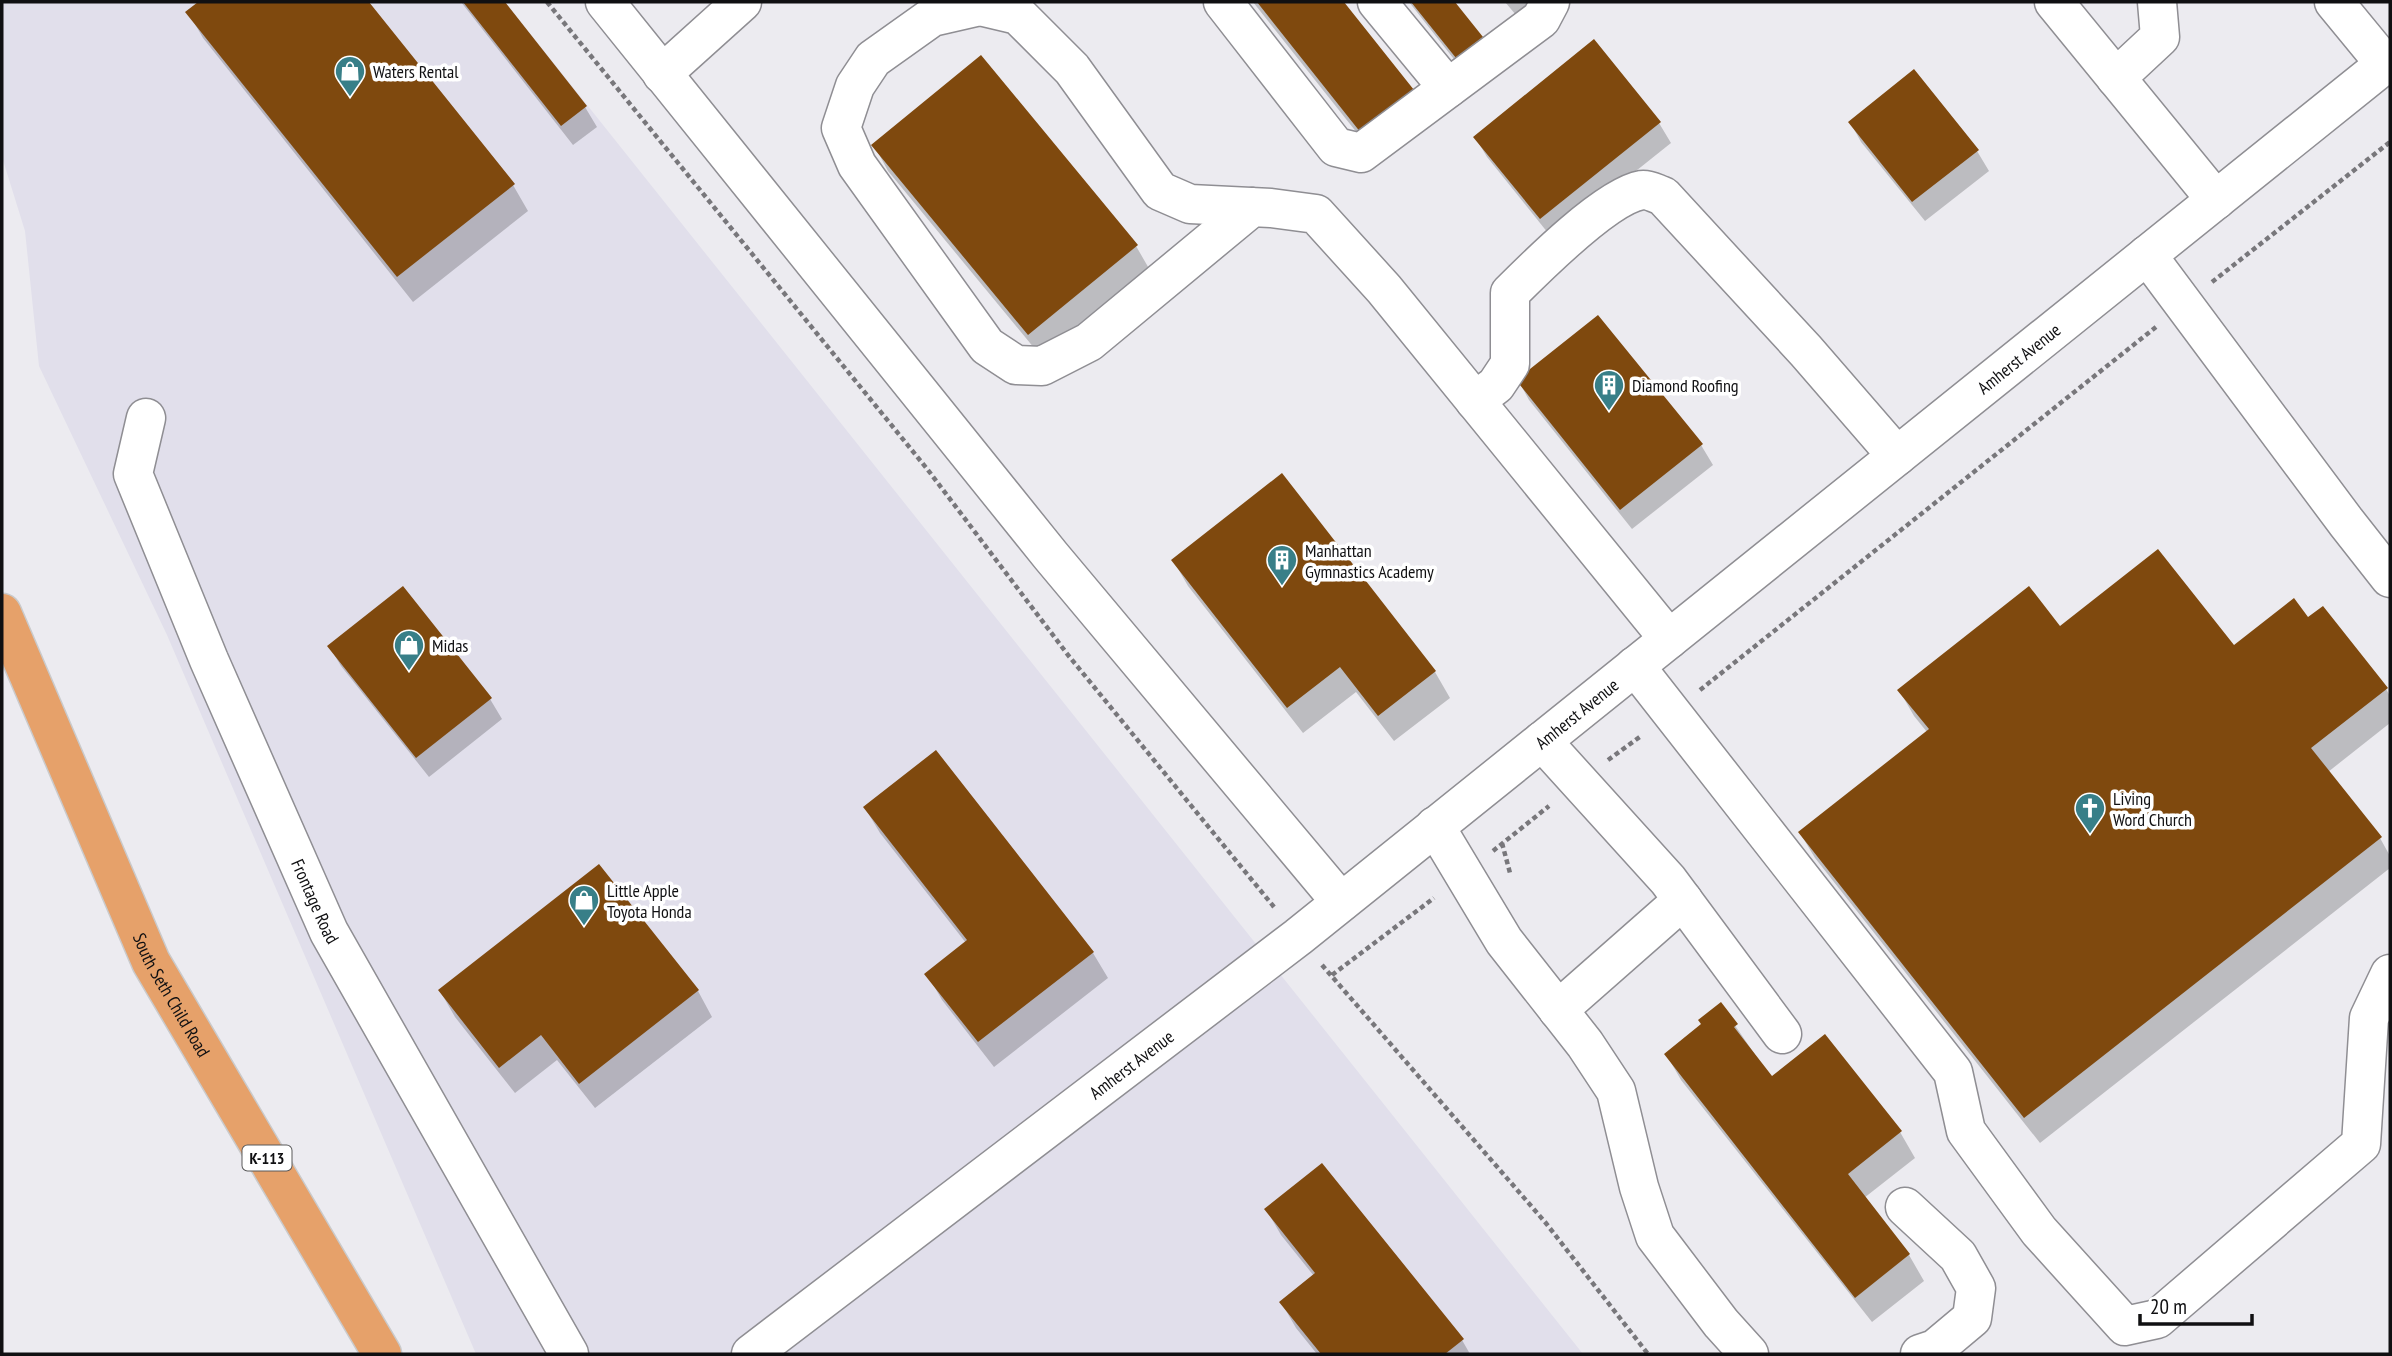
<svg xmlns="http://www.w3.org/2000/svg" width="2392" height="1356" font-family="'PT Sans Narrow',sans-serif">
  <rect width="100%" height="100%" fill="#ecebf0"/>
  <!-- built -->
  <path fill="#e1dfeb" d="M2,2H505L1583,1354H476L167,635L39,366L25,231L2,157Z"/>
  <!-- shadow -->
  <path fill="#0003" d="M201,2H367L513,185L528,211L413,302L203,38L188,12Z
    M461,2H502L585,107L597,127L573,145Z
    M1253,2H1341L1413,91L1377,158Z
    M1409,2H1453L1481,38L1493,57L1468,77Z
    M1505,2H1533L1516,15Z
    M1850,122L1977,151L1989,171L1925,221L1861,142Z
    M1659,123L1671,143L1552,238L1487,157L1475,137Z
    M874,145L1136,246L1151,272L1044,360L888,171Z
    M1598,317L1701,445L1713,465L1632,529L1529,400L1518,380Z
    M1282,475L1435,672L1450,698L1394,741L1356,692L1303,733L1188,586L1173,560Z
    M2060,628L2234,648L2386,689L2390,696V723L2328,772L2380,838L2390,856V868L2040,1143L1815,858L1800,833L1927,732L1914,716L1899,690Z
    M329,646L490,699L502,719L429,777L341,666Z
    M865,808L1093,953L1108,978L994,1067L942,1000L927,974L966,943L880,833Z
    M599,867L698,991L712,1017L595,1108L557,1060L515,1093L455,1017L440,991Z
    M1721,1005L1771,1078L1900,1132L1915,1158L1864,1198L1909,1255L1924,1281L1872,1322L1681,1080L1666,1054L1703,1024Z
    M1321,1166L1462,1340L1470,1354H1317L1296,1328L1281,1302L1314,1276L1281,1235L1266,1209Z"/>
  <!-- building -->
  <path fill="#7f490e" d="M198,2H369L515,184L397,277L185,12Z
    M463,2H505L587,106L561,126Z
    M1257,2H1344L1414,90L1361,133Z
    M1411,2H1455L1483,37L1456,58Z
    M1594,39L1661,122L1540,219L1473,137Z
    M981,55L1138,245L1028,335L871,145Z
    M1914,69L1979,150L1912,202L1848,122Z
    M1598,315L1703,444L1620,510L1516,380Z
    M1282,473L1436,671L1378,716L1340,667L1287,708L1171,560Z
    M2158,549L2234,645L2294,598L2308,617L2323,606L2388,688L2311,748L2382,837L2024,1118L1798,832L1929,729L1897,690L2029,586L2060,626Z
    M403,586L492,698L416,758L327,646Z
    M936,750L1094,952L978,1042L924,974L967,940L863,807Z
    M599,864L699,990L579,1084L541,1035L499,1068L438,990Z
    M1721,1002L1738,1024L1734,1027L1772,1076L1825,1034L1902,1131L1848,1174L1910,1254L1855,1298L1664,1054L1701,1024L1698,1020Z
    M1322,1163L1464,1339L1445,1354H1321L1279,1302L1315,1273L1264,1209Z"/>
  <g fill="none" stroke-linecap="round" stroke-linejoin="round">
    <!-- minor casing -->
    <g stroke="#8f8e93" stroke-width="41">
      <g id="minor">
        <path d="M605,2L1051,556L1341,902"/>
        <path d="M1223,2L1336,147L1361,153L1541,19L1550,2"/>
        <path d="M1377,2L1448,88"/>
        <path d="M2054,2L2216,200"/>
        <path d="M2334,2L2385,64"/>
        <path d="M662,74L742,2"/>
        <path d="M2116,78L2160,37L2157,2"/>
        <path d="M1252,207L1089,342L1042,366L1016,365L987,346L857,165L841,128L855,86L873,59L932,17L980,6L1018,15L1072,69L1160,191L1190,204L1271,208L1316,214L1384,289L1669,639"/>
        <path d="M2147,255L2346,522L2390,578"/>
        <path d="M1475,401L1496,385L1510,364V293C1537,266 1607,196 1642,190C1649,189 1656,194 1663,196L1806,351L1897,456"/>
        <path id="s1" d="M146,418L133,474L209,660L329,932L569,1354"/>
        <path d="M1635,666L1953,1072L1966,1131L2039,1231L2125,1326L2157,1319L2361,1144L2369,1018L2390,974"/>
        <path d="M1542,741L1668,880L1782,1034"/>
        <path d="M1435,826L1504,941L1585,1044L1616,1091L1639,1187L1655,1236L1721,1323L1749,1354"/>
        <path d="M1558,1010L1683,900"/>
        <path d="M1905,1207L1958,1256L1976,1288L1972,1318L1935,1349L1920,1354"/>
        <path id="s2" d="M751,1354L1298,937L2390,60"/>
      </g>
    </g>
    <!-- major casing -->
    <g stroke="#cacacb" stroke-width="41">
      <g id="major">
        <path id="s3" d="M2,613L151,962L382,1354"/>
      </g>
    </g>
    <!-- path -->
    <path stroke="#78777b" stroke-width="4.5" stroke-dasharray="5 3.5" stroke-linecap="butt" d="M547,2L928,470L1068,655L1274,907
      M2212,282L2390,142
      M1700,690L2156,327
      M1608,760L1641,736
      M1502,843L1510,873
      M1493,851L1549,806
      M1322,965L1545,1222L1648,1354
      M1332,975L1434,898"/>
    <!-- minor -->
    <use href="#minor" stroke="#fff" stroke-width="38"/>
    <!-- major -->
    <use href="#major" stroke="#e6a16a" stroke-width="38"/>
  </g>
  <!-- icons -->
  <defs>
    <g id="shop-pin" transform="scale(1.575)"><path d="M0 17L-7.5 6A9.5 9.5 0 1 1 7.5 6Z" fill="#387f88" stroke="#fff"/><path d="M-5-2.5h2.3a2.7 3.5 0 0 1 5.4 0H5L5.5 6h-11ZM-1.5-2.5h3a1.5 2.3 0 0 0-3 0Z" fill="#fff"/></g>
    <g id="building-pin" transform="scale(1.575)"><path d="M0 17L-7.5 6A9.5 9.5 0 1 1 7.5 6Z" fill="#387f88" stroke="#fff"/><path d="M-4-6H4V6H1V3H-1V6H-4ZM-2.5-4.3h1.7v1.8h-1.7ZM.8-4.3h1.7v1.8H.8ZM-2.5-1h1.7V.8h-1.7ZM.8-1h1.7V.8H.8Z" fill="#fff"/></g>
    <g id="church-pin" transform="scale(1.575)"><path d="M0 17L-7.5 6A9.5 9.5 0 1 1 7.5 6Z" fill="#387f88" stroke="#fff"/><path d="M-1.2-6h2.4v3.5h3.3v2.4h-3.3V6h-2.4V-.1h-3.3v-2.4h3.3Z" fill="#fff"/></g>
  </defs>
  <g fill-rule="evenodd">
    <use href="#shop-pin" x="350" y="71"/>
    <use href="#building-pin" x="1609" y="385"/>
    <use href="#building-pin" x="1282" y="560"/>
    <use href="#shop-pin" x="409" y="645"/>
    <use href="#church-pin" x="2090" y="808"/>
    <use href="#shop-pin" x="584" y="900"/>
  </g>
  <g text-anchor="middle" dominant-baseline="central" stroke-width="7" stroke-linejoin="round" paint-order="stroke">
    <!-- shield labels -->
    <rect fill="#fff" stroke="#585859" stroke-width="2" x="242.5" y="1145.5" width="49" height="25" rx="5"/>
    <g font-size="16" font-weight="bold" fill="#101012">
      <text x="267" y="1158">K-113</text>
    </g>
    <!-- poi labels -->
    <g font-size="18" fill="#101012" stroke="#fff" text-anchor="start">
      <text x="373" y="71">Waters Rental</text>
      <text x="1632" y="385">Diamond Roofing</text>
      <text x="1305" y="550">Manhattan<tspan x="1305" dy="21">Gymnastics Academy</tspan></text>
      <text x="432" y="645">Midas</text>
      <text x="2113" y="798">Living<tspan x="2113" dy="21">Word Church</tspan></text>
      <text x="607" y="890">Little Apple<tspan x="607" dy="21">Toyota Honda</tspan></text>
    </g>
    <!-- street labels -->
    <g font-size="18" fill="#101012" stroke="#fff">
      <text stroke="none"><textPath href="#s2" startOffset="1612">Amherst Avenue</textPath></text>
      <text stroke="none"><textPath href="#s2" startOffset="1045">Amherst Avenue</textPath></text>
      <text stroke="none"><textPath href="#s1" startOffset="522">Frontage Road</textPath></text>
      <text stroke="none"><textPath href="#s3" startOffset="418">South Seth Child Road</textPath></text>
      <text stroke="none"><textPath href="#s2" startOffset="478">Amherst Avenue</textPath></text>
    </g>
  </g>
  <!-- border -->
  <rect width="2392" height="1356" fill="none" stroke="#101012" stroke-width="7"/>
  <!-- scale -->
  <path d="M2140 1314v10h112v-10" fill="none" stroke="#101012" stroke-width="3.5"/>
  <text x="2150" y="1314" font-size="21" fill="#101012" stroke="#ffffff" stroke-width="5" paint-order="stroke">20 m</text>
</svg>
